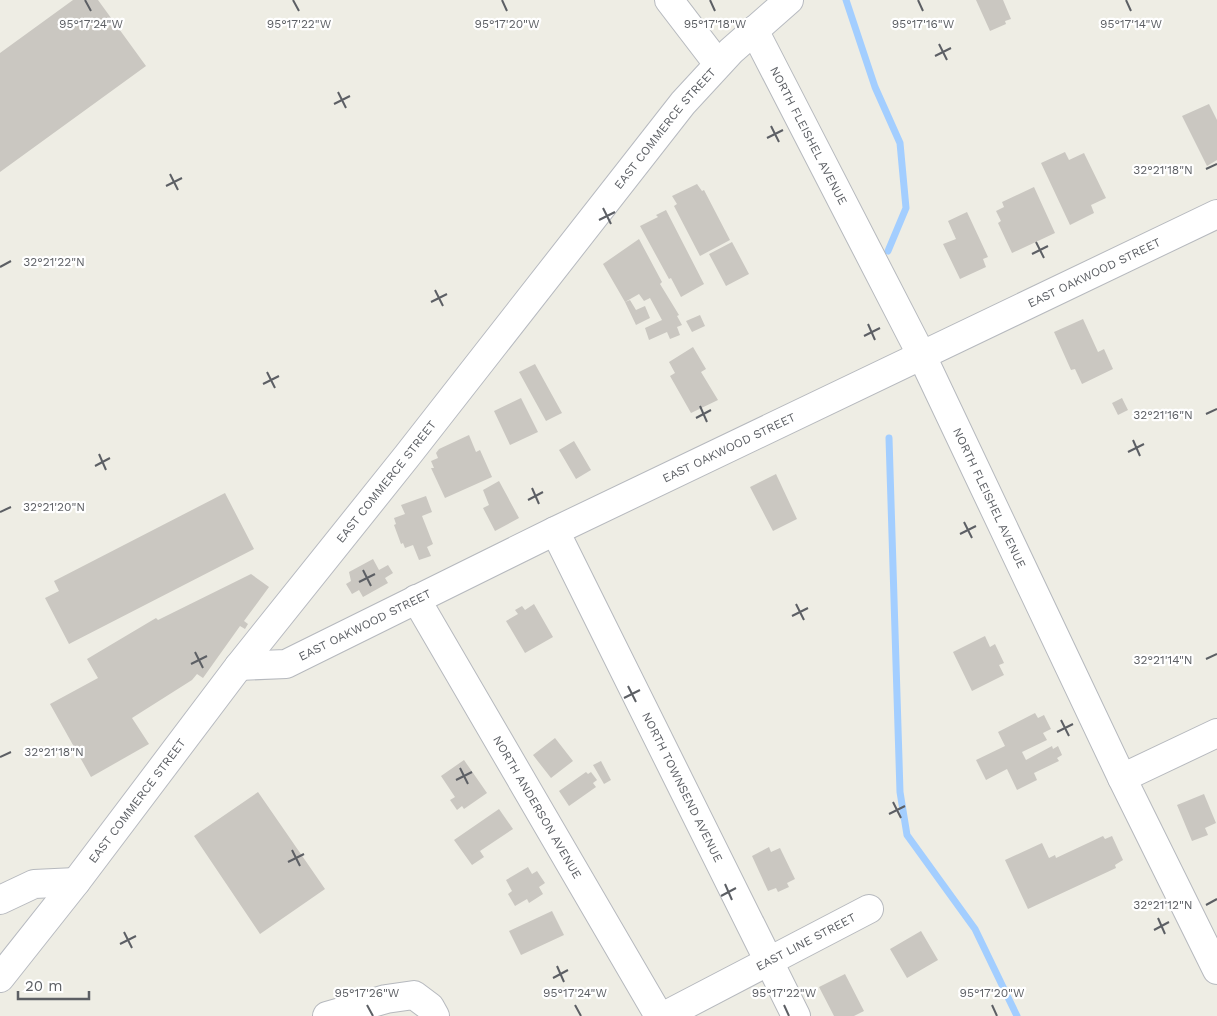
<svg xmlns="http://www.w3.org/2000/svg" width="1217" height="1016" font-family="'Work Sans',sans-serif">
  <rect width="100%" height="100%" fill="#eeede4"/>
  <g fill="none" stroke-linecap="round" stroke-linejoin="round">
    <!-- stream -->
    <path stroke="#a3ceff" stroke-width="7" d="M846,0L875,87L900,143L906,208L888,251
      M889,438L900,792L907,835L975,929L1017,1016"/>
  </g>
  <!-- building -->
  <path fill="#cac7c1" d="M73,0H98L146,66L0,172V53Z
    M976,0H1003L1011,19L1005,21L1006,24L990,31Z
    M1209,104L1217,120V160L1207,166L1182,116Z
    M1065,152L1069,160L1084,153L1106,198L1091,205L1094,213L1070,225L1041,163Z
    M697,184L702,191L704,190L730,240L700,256L674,206L677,204L672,196Z
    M1034,187L1055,233L1012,253L998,223L1001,221L996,211L1004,207L1002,202Z
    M666,210L704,284L681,297L671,278L669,279L640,226L658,217L656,215Z
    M967,212L988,257L983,259L986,267L960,279L943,244L956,239L948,221Z
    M639,239L662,282L660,284L679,315L677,316L682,325L677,327L680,335L670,339L667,332L649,340L645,328L662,320L650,298L644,301L639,294L625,302L603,264Z
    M732,242L749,274L726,286L709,254Z
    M630,300L636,310L645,306L650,318L636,325L625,302Z
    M700,315L705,326L692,332L686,321Z
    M1083,319L1098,352L1104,349L1113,369L1082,384L1075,369L1071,370L1054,332Z
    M693,347L706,369L701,372L718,400L691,413L670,376L675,373L669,362Z
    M535,364L562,413L546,421L519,372Z
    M521,398L538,432L510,445L494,411Z
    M1122,398L1128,410L1118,415L1112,403Z
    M469,435L476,452L480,450L492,477L445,498L431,468H434L431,461L438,458L436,453L439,449Z
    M574,441L591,470L576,479L559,450Z
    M776,474L797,519L773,531L750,487Z
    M499,481L519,518L495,531L483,508L489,505L483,490Z
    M225,493L254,549L69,644L45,598L59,591L54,581Z
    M426,496L432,512L422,516L433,544L427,547L431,556L419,560L413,545L405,548L403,543L401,544L394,525L396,524L394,518L405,514L401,505Z
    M373,559L379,570L388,565L393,573L385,578L388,583L363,597L359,590L352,594L346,584L351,581L349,572Z
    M251,574L269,587L244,621L248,624L245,629L240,626L203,678L197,674L192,680L132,718L149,744L91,777L50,704L98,678L87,659L156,618L158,620Z
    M534,604L553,637L525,653L506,621L518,614L515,610L522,606L525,610Z
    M985,636L990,647L995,644L1004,663L999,665L1004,675L972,691L953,652Z
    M1035,713L1038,718L1044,715L1051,729L1043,733L1047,740L1022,752L1026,760L1052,746L1053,749L1058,746L1062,755L1057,758L1059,761L1034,773L1037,780L1017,790L1007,769L986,780L976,760L1005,746L998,732Z
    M555,738L573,761L551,778L533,755Z
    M464,760L487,793L464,809L462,806L457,810L450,800L455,797L441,776Z
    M601,761L611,780L604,784L593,765Z
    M586,772L588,774L591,772L597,780L593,783L596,787L569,806L559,791Z
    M258,792L325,889L260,934L194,836Z
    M1204,794L1216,823L1205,828L1208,835L1192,841L1177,805Z
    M499,809L513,829L480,851L484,857L472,865L454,840Z
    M1103,836L1105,839L1112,836L1123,860L1115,865L1116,868L1028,909L1005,860L1042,843L1049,858L1055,855L1056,858Z
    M769,847L771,852L780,848L795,879L787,883L789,887L778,892L776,888L768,891L752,856Z
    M528,867L532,874L537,871L545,883L539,887L543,894L529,903L527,899L515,906L508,894L512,891L506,880Z
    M552,911L564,935L521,955L509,931Z
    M921,931L938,960L907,978L890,949Z
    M845,974L864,1011L854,1016H834L819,987Z"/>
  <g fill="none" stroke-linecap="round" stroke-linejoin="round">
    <!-- street casing -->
    <g stroke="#b6b9be" stroke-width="30">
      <g id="street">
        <path d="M669,0L718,64"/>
        <path id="s1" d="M754,30L922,356L1122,778L1217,970"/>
        <path id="s2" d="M555,531L796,1016"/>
        <path id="s3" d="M416,599L659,1016"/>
        <path id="s4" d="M239,666L286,664L555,531L1217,214"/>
        <path d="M1122,778L1217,733"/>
        <path d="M0,900L34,884L76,882"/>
        <path d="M327,1016L386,999L414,995L430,1007L435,1016"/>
        <path id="s5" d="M664,1016L869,909"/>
      </g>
    </g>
    <!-- secondary casing -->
    <g stroke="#b7bac0" stroke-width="30">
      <g id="secondary">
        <path id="s6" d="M0,978L76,882L239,666L407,456L683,103L731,51L789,0"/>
      </g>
    </g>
    <!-- street -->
    <use href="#street" stroke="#fff" stroke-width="28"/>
    <!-- secondary -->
    <use href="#secondary" stroke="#fff" stroke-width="28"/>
  </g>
  <!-- ticks -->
  <path fill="none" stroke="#5c5f64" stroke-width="2" d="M85,0L91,11M293,0L299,11M502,0L507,11M710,0L715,11M918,0L923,11M1126,0L1131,11M939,44L947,60M935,56L951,48M338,92L346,108M334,104L350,96M771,126L779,142M767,138L783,130M1206,169L1217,164M170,174L178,190M166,186L182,178M603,208L611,224M599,220L615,212M1036,242L1044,258M1032,254L1048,246M0,267L11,261M435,290L443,306M431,302L447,294M868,324L875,340M864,336L880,328M267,372L275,388M263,384L279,376M700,406L707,422M1206,414L1217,409M696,418L711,410M1133,440L1140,456M1128,452L1144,444M99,454L106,470M95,466L110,458M532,488L539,504M528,500L543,492M0,512L11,507M964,522L972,538M960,534L976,526M363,570L371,586M359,582L375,574M796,604L804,620M792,616L808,608M195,652L203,668M1206,659L1217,654M191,664L207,656M628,686L636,702M624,698L640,690M1061,720L1069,736M1057,732L1073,724M0,757L11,752M460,768L468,784M456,780L472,772M893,802L901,818M889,814L905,806M292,850L300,866M288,862L304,854M725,884L732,900M721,896L736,888M1206,905L1217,899M1158,918L1165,934M1154,930L1169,922M124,932L132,948M120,944L136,936M557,966L564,982M553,978L568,970M367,1005L373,1016M575,1005L581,1016M784,1005L789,1016M992,1005L997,1016"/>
  <g text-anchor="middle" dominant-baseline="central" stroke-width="4.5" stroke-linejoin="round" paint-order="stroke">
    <!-- street labels -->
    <g font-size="12" fill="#5c5f64" stroke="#fff">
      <text stroke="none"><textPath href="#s6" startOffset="1079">EAST COMMERCE STREET</textPath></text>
      <text stroke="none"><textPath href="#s1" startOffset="119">NORTH FLEISHEL AVENUE</textPath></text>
      <text stroke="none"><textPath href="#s4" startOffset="945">EAST OAKWOOD STREET</textPath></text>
      <text stroke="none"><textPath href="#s4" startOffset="540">EAST OAKWOOD STREET</textPath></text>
      <text stroke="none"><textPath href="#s6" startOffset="629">EAST COMMERCE STREET</textPath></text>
      <text stroke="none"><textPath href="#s1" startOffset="524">NORTH FLEISHEL AVENUE</textPath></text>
      <text stroke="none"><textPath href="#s4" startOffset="135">EAST OAKWOOD STREET</textPath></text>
      <text stroke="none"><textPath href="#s2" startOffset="286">NORTH TOWNSEND AVENUE</textPath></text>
      <text stroke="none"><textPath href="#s6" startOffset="224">EAST COMMERCE STREET</textPath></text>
      <text stroke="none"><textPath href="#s3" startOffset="241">NORTH ANDERSON AVENUE</textPath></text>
      <text stroke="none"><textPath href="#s5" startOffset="160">EAST LINE STREET</textPath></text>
    </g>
  </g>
  <g font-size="12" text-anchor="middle" fill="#5c5f64" stroke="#fff" stroke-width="4.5" stroke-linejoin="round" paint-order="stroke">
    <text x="91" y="28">95°17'24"W</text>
    <text x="299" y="28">95°17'22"W</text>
    <text x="507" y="28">95°17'20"W</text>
    <text x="715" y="28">95°17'18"W</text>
    <text x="923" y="28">95°17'16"W</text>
    <text x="1131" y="28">95°17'14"W</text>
    <text x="1163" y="174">32°21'18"N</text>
    <text x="54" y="266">32°21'22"N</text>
    <text x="1163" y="419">32°21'16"N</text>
    <text x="54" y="511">32°21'20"N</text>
    <text x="1163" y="664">32°21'14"N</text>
    <text x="54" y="756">32°21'18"N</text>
    <text x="1163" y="909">32°21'12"N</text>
    <text x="367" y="997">95°17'26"W</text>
    <text x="575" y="997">95°17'24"W</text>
    <text x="784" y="997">95°17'22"W</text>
    <text x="992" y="997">95°17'20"W</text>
  </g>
  <!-- scale -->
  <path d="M18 991v8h71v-8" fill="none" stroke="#5c5f64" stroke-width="2.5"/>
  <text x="25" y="991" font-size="15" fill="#5c5f64" stroke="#ffffff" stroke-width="4" paint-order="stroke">20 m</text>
</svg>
